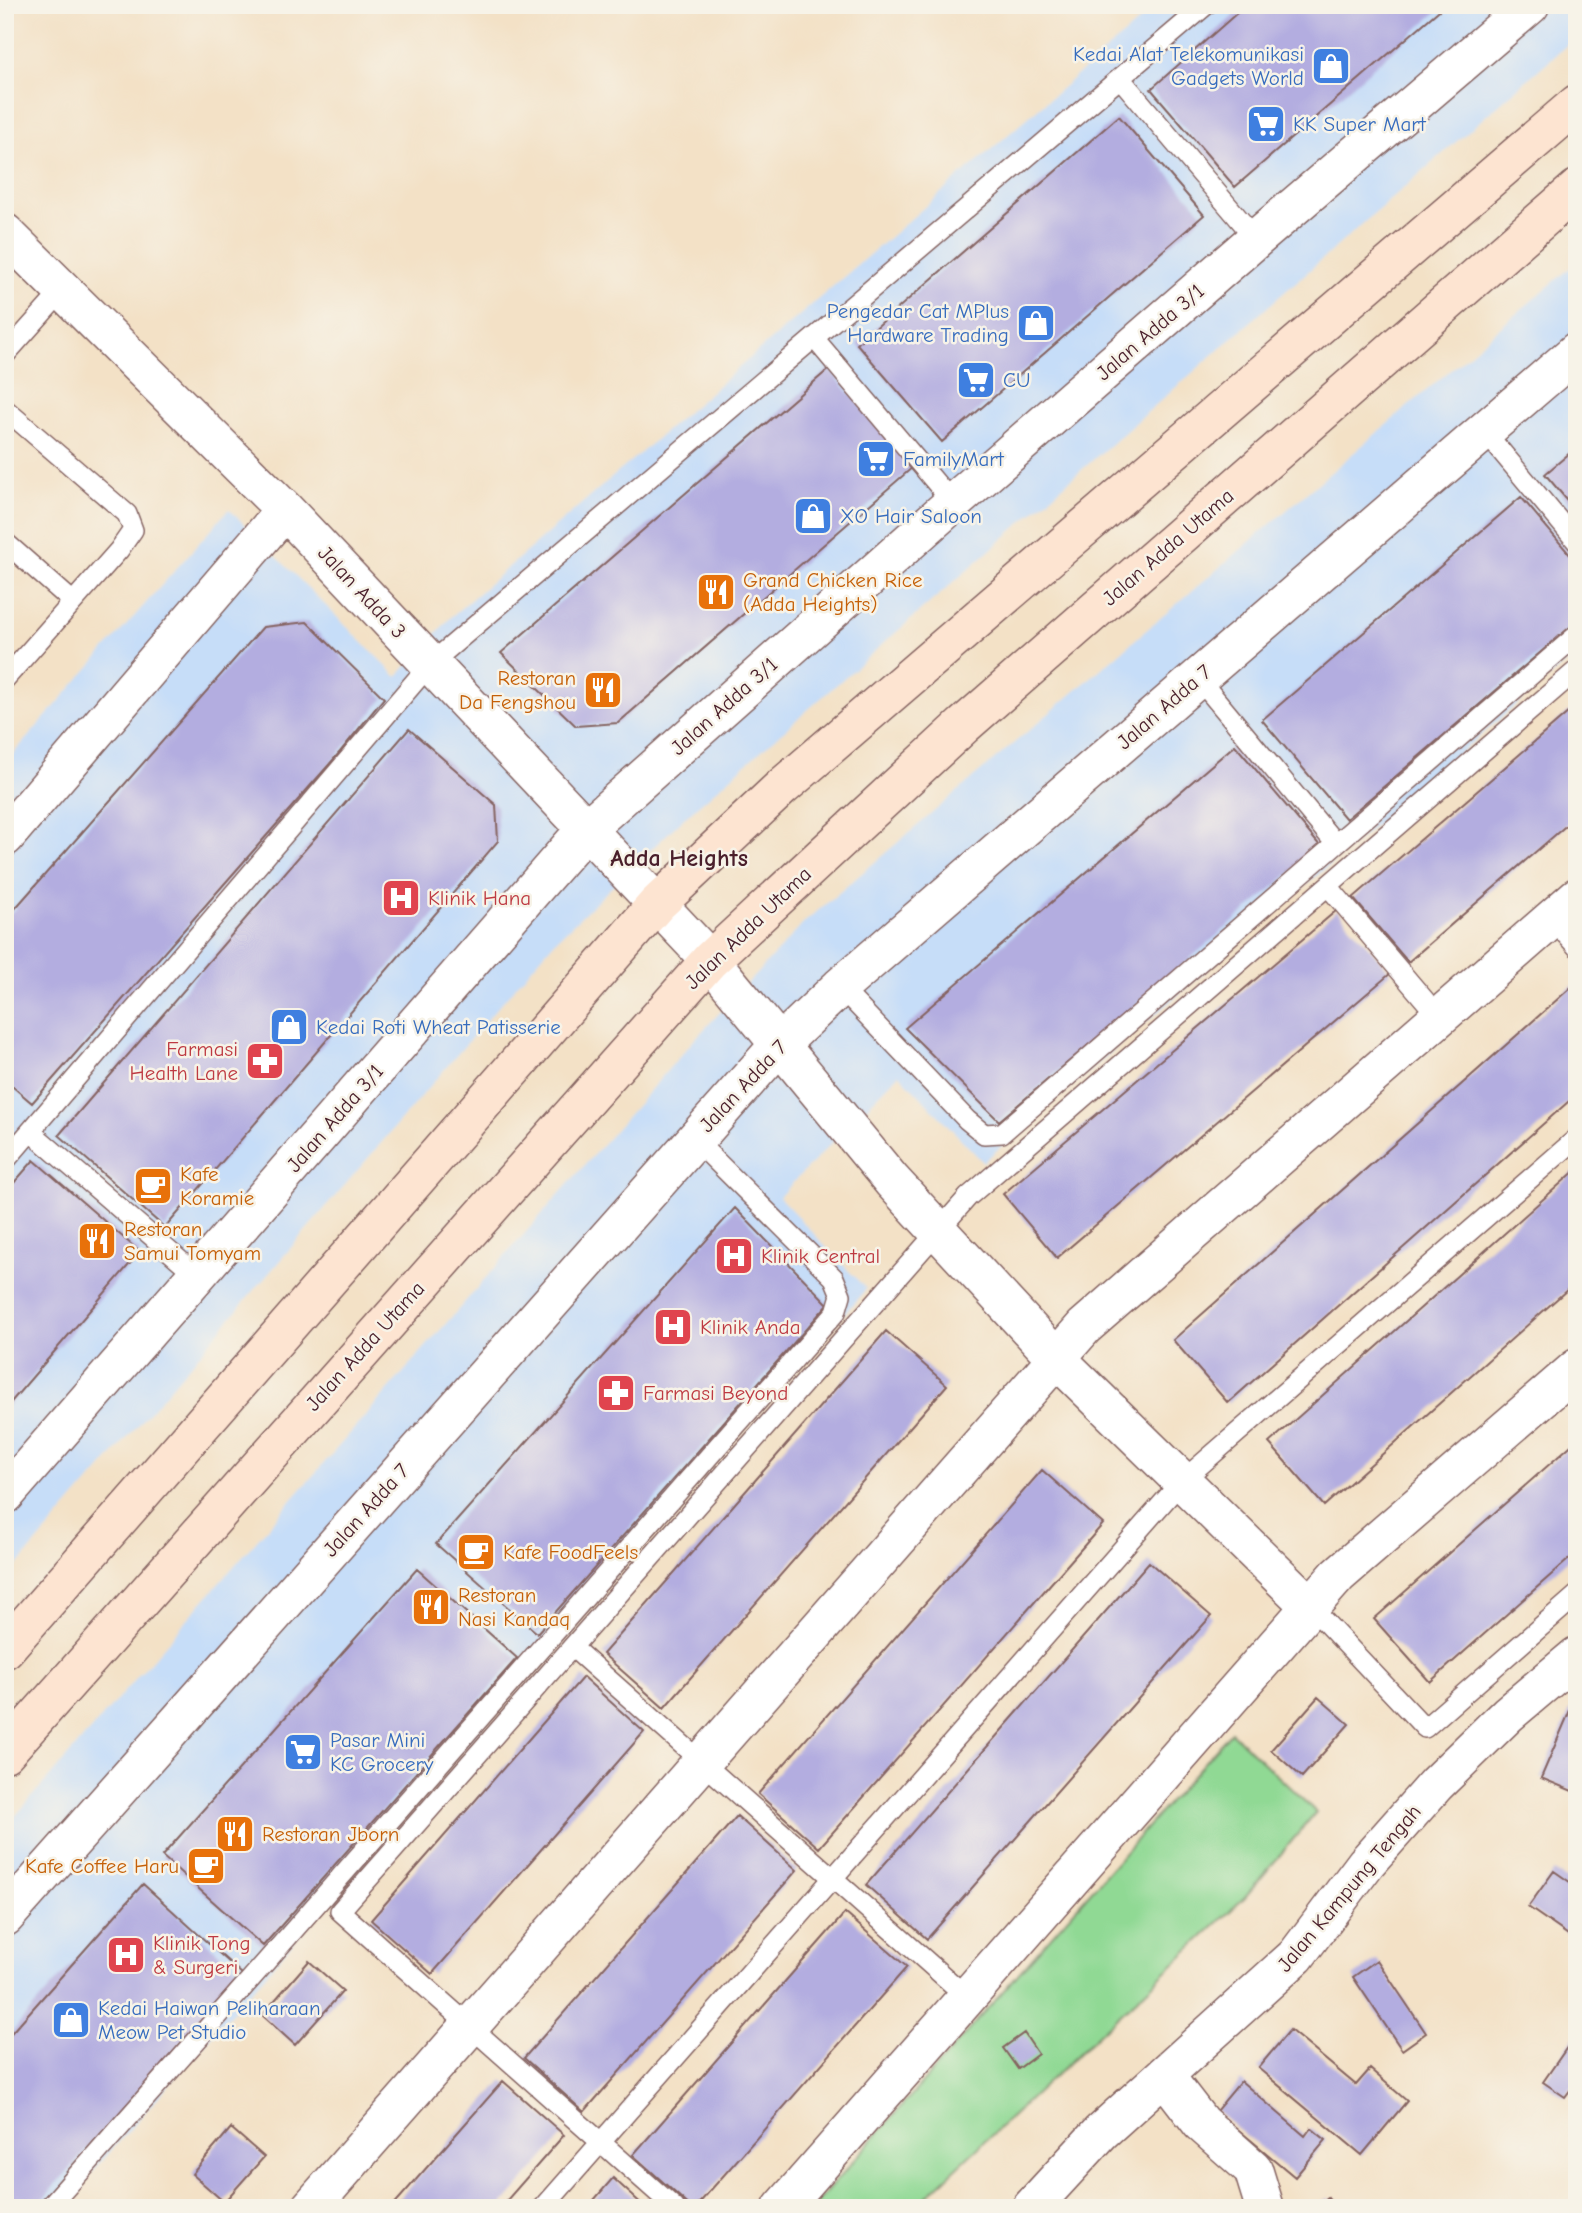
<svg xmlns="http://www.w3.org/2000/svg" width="1582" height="2213" font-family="'Comic Neue',sans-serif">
  <rect width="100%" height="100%" fill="#f7f3e8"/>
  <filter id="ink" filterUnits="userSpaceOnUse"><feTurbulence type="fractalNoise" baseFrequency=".0143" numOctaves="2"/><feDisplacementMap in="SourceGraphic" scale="14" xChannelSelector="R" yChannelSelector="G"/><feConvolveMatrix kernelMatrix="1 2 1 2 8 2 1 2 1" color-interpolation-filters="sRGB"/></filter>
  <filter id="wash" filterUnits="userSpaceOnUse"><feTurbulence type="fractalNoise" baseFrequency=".00686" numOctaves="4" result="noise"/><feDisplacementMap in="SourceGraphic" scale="28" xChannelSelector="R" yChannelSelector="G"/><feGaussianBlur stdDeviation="1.57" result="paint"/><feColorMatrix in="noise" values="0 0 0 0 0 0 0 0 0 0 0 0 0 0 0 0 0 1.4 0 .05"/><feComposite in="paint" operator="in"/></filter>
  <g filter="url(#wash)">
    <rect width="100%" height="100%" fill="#f3e1c6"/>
    <!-- built -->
    <path fill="#c6ddf8" d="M1158,5H1577V36L683,819L554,942L5,1580V763L229,509L397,677L452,616Z
      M1577,262V653L983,1162L899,1074L779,1197L866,1289L61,2208H5V1828L694,1040L806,921Z"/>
    <!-- green -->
    <path fill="#90d994" stroke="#6d7c60" stroke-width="2" d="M1231,1732L1316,1812L1245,1897L914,2208H812Z"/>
    <g id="blocks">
      <!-- building -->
      <path fill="#b3ade0" d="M1246,5H1445L1235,187L1151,89Z
        M1119,116L1204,215L942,442L857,344Z
        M829,369L913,467L618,723L576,726L501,653Z
        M1577,447V512L1545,474Z
        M1521,497L1577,563V621L1346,819L1262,720Z
        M307,622L384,698L340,752L32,1103L5,1080V920L263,627Z
        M1577,705V816L1408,962L1353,898Z
        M409,729L496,805L498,841L165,1228L59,1135Z
        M1235,745L1321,847L999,1121L905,1028Z
        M1337,910L1391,973L1057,1258L1003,1194Z
        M1577,982V1094L1228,1403L1173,1340Z
        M34,1160L140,1252L5,1409V1193Z
        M1577,1169V1281L1324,1506L1269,1443Z
        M735,1208L828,1304L537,1633L436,1544Z
        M886,1331L947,1385L664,1708L603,1654Z
        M1577,1440V1552L1430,1682L1374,1619Z
        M1042,1470L1103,1524L819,1848L758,1794Z
        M1149,1562L1211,1616L927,1939L866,1885Z
        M417,1569L517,1658L263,1946L162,1856Z
        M583,1677L644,1732L432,1974L371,1920Z
        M1577,1694V1793L1541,1778Z
        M1318,1697L1349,1724L1302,1777L1271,1750Z
        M737,1816L797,1870L584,2112L524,2058Z
        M1554,1871L1577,1887V1941L1528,1907Z
        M143,1884L242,1974L35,2208H5V2040Z
        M845,1913L907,1967L695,2208H692L633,2155Z
        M1377,1960L1426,2033L1402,2050L1353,1977Z
        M309,1961L343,1991L295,2045L262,2015Z
        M1290,2030L1356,2085L1370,2069L1407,2101L1362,2155L1258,2068Z
        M1024,2033L1038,2054L1018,2069L1003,2048Z
        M1577,2033V2081L1565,2097L1543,2082Z
        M503,2081L564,2135L500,2208H391Z
        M1241,2081L1305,2136L1311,2128L1326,2140L1295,2177L1216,2111Z
        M231,2128L264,2157L224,2202L192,2174Z
        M613,2178L646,2208H587Z
        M1328,2198L1336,2208H1316Z"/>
    </g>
  </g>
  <g filter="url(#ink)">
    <use href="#blocks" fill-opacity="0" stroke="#856361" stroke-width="2"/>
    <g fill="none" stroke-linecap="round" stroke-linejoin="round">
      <!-- lane casing -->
      <g stroke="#856361" stroke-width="22">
        <path id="lane" d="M1120,78L1256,239
          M814,338L953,503
          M5,355L63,290
          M5,409L127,514L133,530L119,550L5,679
          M1485,432L1577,542
          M5,542L73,602
          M1198,678L1335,843
          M1328,886L1439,1017
          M1552,919L1577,947
          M840,987L967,1120L984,1134L1002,1133L1577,635
          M31,1132L198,1276
          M5,1161L430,664L1206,5
          M1311,1607L1425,1728L1577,1595
          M572,1647L967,1997
          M48,2208C313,1911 573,1610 836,1312L841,1295L834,1278L694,1139
          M543,2208L1182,1481L1577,1138
          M675,2208L340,1911L968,1197L1577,670"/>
      </g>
      <!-- street casing -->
      <g stroke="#856361" stroke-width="41">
        <path id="street" d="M5,233L285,510L710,960L892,1181L1057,1359L1311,1607
          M5,837L285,510
          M5,1495L586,829L953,503L1256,239L1530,5
          M5,1917L780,1044L840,987L1577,351
          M1164,2075L1201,2123L1253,2169L1265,2208
          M310,2208L1084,1327L1577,897
          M782,2208L1338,1575L1577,1368
          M1031,2208L1101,2132L1296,1956L1366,1863L1436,1784L1508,1714L1577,1656"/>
      </g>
      <!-- secondary casing -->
      <g stroke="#856361" stroke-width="41">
        <path id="secondary" d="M5,1649L657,904L782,787L1577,104
          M5,1753L710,960L964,725L1577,189"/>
      </g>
      <!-- lane -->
      <use href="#lane" stroke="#fff" stroke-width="19"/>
      <!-- street -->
      <use href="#street" stroke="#fff" stroke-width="38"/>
      <!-- secondary -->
      <use href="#secondary" stroke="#fde4d1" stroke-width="38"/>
    </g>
  </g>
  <!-- icons -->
  <defs>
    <g id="shop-square" transform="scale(2.0125)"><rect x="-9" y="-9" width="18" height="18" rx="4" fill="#3f7fe0" stroke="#f7f3e8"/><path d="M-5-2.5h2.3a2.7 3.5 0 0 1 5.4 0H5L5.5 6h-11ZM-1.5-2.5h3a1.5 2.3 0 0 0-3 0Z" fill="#fff"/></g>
    <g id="supermarket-square" transform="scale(2.0125)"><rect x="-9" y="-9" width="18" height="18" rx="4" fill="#3f7fe0" stroke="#f7f3e8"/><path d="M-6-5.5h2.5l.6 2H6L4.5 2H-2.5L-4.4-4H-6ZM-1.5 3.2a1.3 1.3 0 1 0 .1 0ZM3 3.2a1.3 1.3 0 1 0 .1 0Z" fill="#fff"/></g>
    <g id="restaurant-square" transform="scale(2.0125)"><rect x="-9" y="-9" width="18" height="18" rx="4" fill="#e8710a" stroke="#f7f3e8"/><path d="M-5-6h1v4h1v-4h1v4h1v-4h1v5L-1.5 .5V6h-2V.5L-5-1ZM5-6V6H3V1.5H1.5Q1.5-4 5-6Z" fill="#fff"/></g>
    <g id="hospital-square" transform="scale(2.0125)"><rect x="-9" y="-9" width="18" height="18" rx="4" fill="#e0444e" stroke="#f7f3e8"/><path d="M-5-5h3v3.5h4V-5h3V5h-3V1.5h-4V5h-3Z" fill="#fff"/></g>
    <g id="pharmacy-square" transform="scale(2.0125)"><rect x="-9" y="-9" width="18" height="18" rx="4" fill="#e0444e" stroke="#f7f3e8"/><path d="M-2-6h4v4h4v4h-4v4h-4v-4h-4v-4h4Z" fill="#fff"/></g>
    <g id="cafe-square" transform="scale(2.0125)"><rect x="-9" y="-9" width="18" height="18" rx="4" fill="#e8710a" stroke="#f7f3e8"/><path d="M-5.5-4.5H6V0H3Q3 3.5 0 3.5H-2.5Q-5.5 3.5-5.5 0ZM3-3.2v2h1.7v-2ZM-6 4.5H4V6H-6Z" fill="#fff"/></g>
  </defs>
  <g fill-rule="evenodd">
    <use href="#shop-square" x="1331" y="66"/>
    <use href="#supermarket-square" x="1266" y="124"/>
    <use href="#shop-square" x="1036" y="323"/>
    <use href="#supermarket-square" x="976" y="380"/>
    <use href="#supermarket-square" x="876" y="459"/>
    <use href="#shop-square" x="813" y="516"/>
    <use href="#restaurant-square" x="716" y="592"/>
    <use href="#restaurant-square" x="603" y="690"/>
    <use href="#hospital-square" x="401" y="898"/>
    <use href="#shop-square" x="289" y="1027"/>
    <use href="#pharmacy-square" x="265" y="1061"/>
    <use href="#cafe-square" x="153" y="1186"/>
    <use href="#restaurant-square" x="97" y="1241"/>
    <use href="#hospital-square" x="734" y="1256"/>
    <use href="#hospital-square" x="673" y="1327"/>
    <use href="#pharmacy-square" x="616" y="1393"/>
    <use href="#cafe-square" x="476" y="1552"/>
    <use href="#restaurant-square" x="431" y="1607"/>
    <use href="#supermarket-square" x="303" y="1752"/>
    <use href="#restaurant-square" x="235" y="1834"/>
    <use href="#cafe-square" x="206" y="1866"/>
    <use href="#hospital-square" x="126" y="1955"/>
    <use href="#shop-square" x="71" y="2020"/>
  </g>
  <g text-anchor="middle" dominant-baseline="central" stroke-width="5" stroke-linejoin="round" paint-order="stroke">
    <!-- shop labels -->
    <g font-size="21" fill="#366cbe" stroke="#f7f3e8" text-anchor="start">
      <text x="1304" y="54" text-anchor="end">Kedai Alat Telekomunikasi<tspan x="1304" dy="24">Gadgets World</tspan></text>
      <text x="1293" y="124">KK Super Mart</text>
      <text x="1009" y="311" text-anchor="end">Pengedar Cat MPlus<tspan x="1009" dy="24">Hardware Trading</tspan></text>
      <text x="1003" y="380">CU</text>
      <text x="903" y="459">FamilyMart</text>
      <text x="840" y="516">XO Hair Saloon</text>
      <text x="316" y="1027">Kedai Roti Wheat Patisserie</text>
      <text x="330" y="1740">Pasar Mini<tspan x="330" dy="24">KC Grocery</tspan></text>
      <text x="98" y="2008">Kedai Haiwan Peliharaan<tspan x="98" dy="24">Meow Pet Studio</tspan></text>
    </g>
    <!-- street labels -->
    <g font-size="21" fill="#4a1f2b" stroke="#f7f3e8">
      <text transform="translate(1150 332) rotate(-41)">Jalan Adda 3/1</text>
      <text transform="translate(1168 547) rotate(-41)">Jalan Adda Utama</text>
      <text transform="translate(362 592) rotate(47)">Jalan Adda 3</text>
      <text transform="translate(724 706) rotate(-42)">Jalan Adda 3/1</text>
      <text transform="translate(1164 707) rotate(-41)">Jalan Adda 7</text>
      <text transform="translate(748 928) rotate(-44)">Jalan Adda Utama</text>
      <text transform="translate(743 1086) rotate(-47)">Jalan Adda 7</text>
      <text transform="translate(335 1118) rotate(-49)">Jalan Adda 3/1</text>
      <text transform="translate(365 1346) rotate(-48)">Jalan Adda Utama</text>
      <text transform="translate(366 1510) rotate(-48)">Jalan Adda 7</text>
      <text transform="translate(1349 1888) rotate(-50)">Jalan Kampung Tengah</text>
    </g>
    <!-- food labels -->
    <g font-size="21" fill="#c56008" stroke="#f7f3e8" text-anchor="start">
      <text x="743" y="580">Grand Chicken Rice<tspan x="743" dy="24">(Adda Heights)</tspan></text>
      <text x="576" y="678" text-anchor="end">Restoran<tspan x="576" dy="24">Da Fengshou</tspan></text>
      <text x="180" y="1174">Kafe<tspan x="180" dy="24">Koramie</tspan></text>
      <text x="124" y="1229">Restoran<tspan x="124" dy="24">Samui Tomyam</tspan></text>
      <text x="503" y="1552">Kafe FoodFeels</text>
      <text x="458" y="1595">Restoran<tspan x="458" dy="24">Nasi Kandaq</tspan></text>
      <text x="262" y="1834">Restoran Jborn</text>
      <text x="179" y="1866" text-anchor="end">Kafe Coffee Haru</text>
    </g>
    <!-- health labels -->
    <g font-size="21" fill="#be3a42" stroke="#f7f3e8" text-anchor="start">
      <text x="428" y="898">Klinik Hana</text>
      <text x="238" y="1049" text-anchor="end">Farmasi<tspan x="238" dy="24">Health Lane</tspan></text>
      <text x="761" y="1256">Klinik Central</text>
      <text x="700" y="1327">Klinik Anda</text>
      <text x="643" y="1393">Farmasi Beyond</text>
      <text x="153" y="1943">Klinik Tong<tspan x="153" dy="24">&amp; Surgeri</tspan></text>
    </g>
    <!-- quarter labels -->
    <g font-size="24" font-weight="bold" fill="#4a1f2b" stroke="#f7f3e8">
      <text x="679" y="858">Adda Heights</text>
    </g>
  </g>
  <!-- margin -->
  <rect width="1582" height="2213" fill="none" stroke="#f7f3e8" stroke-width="28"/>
</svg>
